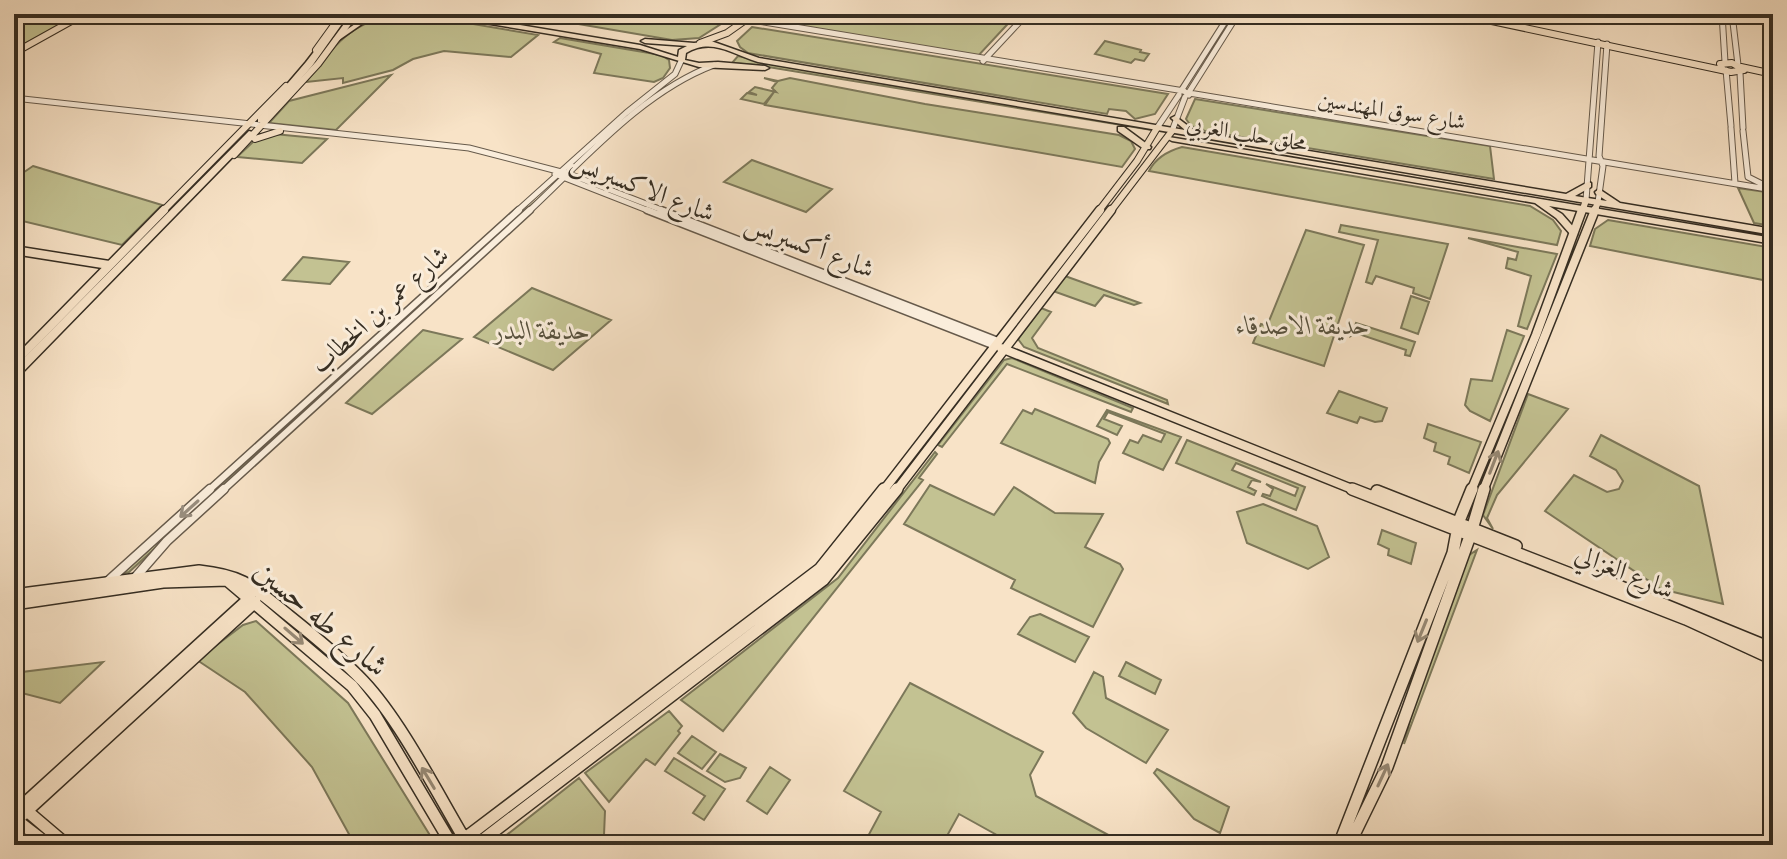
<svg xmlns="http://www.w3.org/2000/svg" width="1787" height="859" font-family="'Gentium Book Plus',Amiri,serif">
  <rect width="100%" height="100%" fill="#f8e3c7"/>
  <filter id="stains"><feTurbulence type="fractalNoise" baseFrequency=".0025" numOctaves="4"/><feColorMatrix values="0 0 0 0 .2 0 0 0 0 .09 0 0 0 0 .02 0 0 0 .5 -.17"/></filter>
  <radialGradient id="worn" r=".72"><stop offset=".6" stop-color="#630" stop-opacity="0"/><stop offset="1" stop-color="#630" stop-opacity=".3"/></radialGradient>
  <!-- green -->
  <path fill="#c3c292" stroke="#7c785a" stroke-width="2" d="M14,14H80L14,50Z
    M407,14L420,15L538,35L511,57L444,51L413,59L393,70L343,83V78L306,82C337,42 353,18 407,14Z
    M520,14H662L721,24L699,38L672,40Z
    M766,14H1017L978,56L759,20Z
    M752,27L1168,94L1155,114L1135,119L1126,111L1109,109L1107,114L748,53L740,47L737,41Z
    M560,38L661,55L669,60L670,68L663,78L654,82L594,73L601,54L554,42Z
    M1105,41L1141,50L1140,52L1149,54L1144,61L1135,59L1131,63L1095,54Z
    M738,56L789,67L1152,130L756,65L732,63Z
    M391,75L336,130L269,123L289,101Z
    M764,78L778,81L790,78L925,104L1119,135L1131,141L1135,149L1122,167L765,105L774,92L764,104L741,99L747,93L757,95L749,92L755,87L776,92L772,88L777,82Z
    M1195,99L1490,146L1494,179L1205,131L1191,126L1186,119Z
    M274,134L327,139L302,163L237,157L255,140Z
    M1182,147L1530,206L1553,220L1561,231L1557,245L1149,171C1155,159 1168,151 1182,147Z
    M752,160L832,189L806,212L724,182Z
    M33,166L162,205L122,245L14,219V179Z
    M559,180L129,572L125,573V571Z
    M1738,188L1773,193V226L1754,223Z
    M1608,220L1773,248V282L1590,246L1595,229Z
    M1341,225L1448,244L1430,299L1413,293L1414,288L1376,276L1372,284L1366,282L1378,240L1339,232Z
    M1306,230L1364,245L1324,366L1253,343L1261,324L1267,326Z
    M1468,238L1557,254L1527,329L1518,326L1531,276L1506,268L1508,258L1516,260L1518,252Z
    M303,257L349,262L330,284L283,280Z
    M1065,276L1140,303L1134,305L1104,295L1095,306L1053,291Z
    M532,288L611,320L553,370L474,337Z
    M1411,296L1429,302L1418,334L1401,328Z
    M1041,308L1051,312L1032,338L1038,348L1167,400L1168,404L1024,347L1018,339Z
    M1356,323L1415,342L1410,356L1405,355L1406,350L1356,333L1351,336Z
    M423,330L462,339L372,414L346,403Z
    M1507,330L1524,336L1490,421L1470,411L1465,405L1471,379L1492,381Z
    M1012,358L1133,408L1131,412L1007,364L942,447L938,445L1004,360Z
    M1339,391L1387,408L1382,421L1375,422L1360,417L1357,423L1327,413Z
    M1528,394L1568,409L1497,495L1487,518L1493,529L1483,515Z
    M1035,409L1108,439L1110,443L1099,462L1095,483L1001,443L1023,410L1032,414Z
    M1107,410L1181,437L1163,470L1123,453L1130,440L1138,443L1143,435L1161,442L1165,434L1108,412L1104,419L1122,426L1117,435L1097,426Z
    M1428,424L1481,442L1469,473L1448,464L1450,457L1434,451L1436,443L1424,438Z
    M1601,435L1699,486L1723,604L1661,589L1545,511L1574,475L1607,492L1619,489L1623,481L1616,470L1590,456Z
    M1187,440L1305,487L1296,510L1262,496L1263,494L1270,496L1273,489L1266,484L1295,496L1298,488L1236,463L1232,470L1261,482L1252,480L1248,487L1256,491L1254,495L1176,463Z
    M935,452L937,454L919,478L923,480L723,731L681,700L838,578Z
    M930,485L994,515L1014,487L1055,513L1103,514L1085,547L1120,564L1123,569L1093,627L1011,588L1015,580L904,524Z
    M1263,504L1317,526L1329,557L1308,569L1247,543L1237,512Z
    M1382,530L1416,543L1411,564L1388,555L1389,549L1378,544Z
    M1477,550L1404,744L1419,683L1466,557Z
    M1040,614L1089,637L1075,662L1018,634L1030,617Z
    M256,621L348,703L436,845H355L312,767L245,692L197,660L243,625Z
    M103,662L60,703L14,691V673Z
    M1126,662L1161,680L1155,694L1119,676Z
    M1094,672L1103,677L1106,698L1168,730L1146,763L1086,728L1073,713Z
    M910,683L1043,752L1030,775L1036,796L1114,838L1111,845H1015L959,814L942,845H879L867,838L881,812L844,791Z
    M669,711L682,726L678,731L680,733L655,765L646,759L609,802L585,773Z
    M692,736L716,752L702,769L678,753Z
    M720,754L746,768L740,778L725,782L707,771Z
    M674,758L725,789L704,820L693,813L705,796L665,771Z
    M770,767L790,780L767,814L747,801Z
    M1157,769L1229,807L1220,833L1194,819L1154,773Z
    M579,778L605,811L604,835L617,845H494Z"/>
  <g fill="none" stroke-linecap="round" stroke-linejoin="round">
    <!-- minor-far2 casing -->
    <g stroke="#665a4b" stroke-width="7">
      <path id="minor-far2" d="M1722,14L1725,62
        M1732,14L1738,65
        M752,20L1184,91L1189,95
        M983,61L1027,14
        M1726,70L1731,126
        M1740,73L1743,128
        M1181,91L1230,14
        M1189,92L1238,14
        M1189,93L1773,190
        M14,98L469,148L569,174L667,212
        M1157,128L1179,95
        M1731,128L1735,183
        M1172,131L1185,97
        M1743,131L1748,177L1764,185
        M555,174L652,212
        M1586,200L1598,42
        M1598,202L1603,166L1599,156L1607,44
        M516,212L626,113L675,74L682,59
        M528,212C584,160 642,92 714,65"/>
    </g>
    <!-- minor-far1 casing -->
    <g stroke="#665a4b" stroke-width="9">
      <path id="minor-far1" d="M647,210L995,346
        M661,210L998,341
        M208,491L519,210
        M222,491L530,210"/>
    </g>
    <!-- minor casing -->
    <g stroke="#665a4b" stroke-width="11">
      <path id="minor" d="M133,580L167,541L224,489
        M108,581L210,489"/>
    </g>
    <!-- major-far2 casing -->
    <g stroke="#352d22" stroke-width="8">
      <path id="major-far2" d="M1459,14L1731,72L1744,70L1732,63L1720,64L1722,68
        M700,43L727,33L754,14
        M316,50L342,14
        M14,53L84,14
        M1741,67L1773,74
        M255,139L280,131
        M234,155L318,64L355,14
        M162,212L286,86
        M1098,212L1137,161L1157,128
        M1110,212L1172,131
        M1582,212L1586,200
        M1594,212L1598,202"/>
    </g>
    <!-- major-far1 casing -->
    <g stroke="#352d22" stroke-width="11">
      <path id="major-far1" d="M14,250L109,265
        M1001,348L1357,491
        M14,363L164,210
        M883,491L1100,210
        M896,491L1111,210
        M1471,491L1536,335L1582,210
        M1483,491L1595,210"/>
    </g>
    <!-- major casing -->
    <g stroke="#352d22" stroke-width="14">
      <path id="major" d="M1352,489L1686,619L1773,659
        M1377,491L1516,546
        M1582,571L1773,649
        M14,595L199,571C246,576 254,588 289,616C314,636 340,657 363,681C401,721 438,795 468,845
        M14,604L163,582L227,580L352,686L375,715L452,845
        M14,805L27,811L67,845
        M14,813L250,598
        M14,818L49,845
        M17,820L255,602
        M456,845L820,569L884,489
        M476,845L823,580L897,489
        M1339,845L1453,553L1459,521L1472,489
        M1349,845L1387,767L1470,536L1484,489"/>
    </g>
    <!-- highway casing -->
    <g stroke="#352d22" stroke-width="3">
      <path id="highway" d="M343,14H349L312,66L264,122H258V118L306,62Z
        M383,14H393L362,24L339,40L333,39L358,22Z
        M439,14H454L640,45L678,57L679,50L687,46L645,43L641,41L645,39L694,43L711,41L759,58L1185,130L1171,118L1175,116L1196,132L1566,194L1588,182L1591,183V187L1575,196L1607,201L1596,194L1595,192L1599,189L1620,203L1773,229V235L758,62C732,54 712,37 686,53L685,60L699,63L718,62L765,66L769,68L765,70L699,67L640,49L442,16Z
        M490,14H504L517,18L514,20Z
        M1118,127H1124L1151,147L1150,149H1144L1118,131Z
        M249,131L256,133L18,377L14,378V368Z
        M1169,137L1773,238V244L1549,206L1562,214L1577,231V235H1571L1556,218L1535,203L1172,141L1168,139Z"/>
    </g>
    <!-- minor-far2 -->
    <use href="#minor-far2" stroke="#faeddb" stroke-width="5"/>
    <!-- minor-far1 -->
    <use href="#minor-far1" stroke="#faeddb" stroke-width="6"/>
    <!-- minor -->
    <use href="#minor" stroke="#faeddb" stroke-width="8"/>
    <!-- major-far2 -->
    <use href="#major-far2" stroke="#f8e3c7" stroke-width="6"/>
    <!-- major-far1 -->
    <use href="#major-far1" stroke="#f8e3c7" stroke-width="8"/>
    <!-- major -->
    <use href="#major" stroke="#f8e3c7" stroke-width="11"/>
    <!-- highway -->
    <use href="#highway" fill="#f8e3c7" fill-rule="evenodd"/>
  </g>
  <!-- one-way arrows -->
  <defs><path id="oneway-shaft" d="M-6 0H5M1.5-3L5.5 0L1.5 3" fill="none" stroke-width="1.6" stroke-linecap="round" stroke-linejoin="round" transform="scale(2)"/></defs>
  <g stroke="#968874">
    <use href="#oneway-shaft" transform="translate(1494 462) rotate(-69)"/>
    <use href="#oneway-shaft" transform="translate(1422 631) rotate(112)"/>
    <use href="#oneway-shaft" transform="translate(294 636) rotate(41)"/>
    <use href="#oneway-shaft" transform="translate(1383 775) rotate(-65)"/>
    <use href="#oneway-shaft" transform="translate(428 778) rotate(-121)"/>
  </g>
  <use stroke="#988d7e" href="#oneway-shaft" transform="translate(189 509) rotate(138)"/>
  <g text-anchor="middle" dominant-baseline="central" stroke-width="6" stroke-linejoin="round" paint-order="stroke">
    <!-- far-street labels -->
    <g font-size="22" fill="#352d22" stroke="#faeddb">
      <text transform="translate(1392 110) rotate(9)">شارع سوق المهندسين</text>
      <text transform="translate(1247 133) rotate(10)">محلق حلب الغربي</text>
    </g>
    <!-- street labels -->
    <g font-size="26" fill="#352d22" stroke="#faeddb">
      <text transform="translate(643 186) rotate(21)">شارع الاكسبريس</text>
      <text transform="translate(810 245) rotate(21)">شارع أكسبريس</text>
      <text transform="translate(379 309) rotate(-42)">شارع عمر بن الخطاب</text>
      <text transform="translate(1625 571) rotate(22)">شارع الغزالي</text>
    </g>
    <!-- park labels -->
    <g font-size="26" font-style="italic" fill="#58523e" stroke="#faeddb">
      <text x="1303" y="324">حديقة الاصدقاء</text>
      <text x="542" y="329">حديقة البدر</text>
    </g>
    <!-- near-street labels -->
    <g font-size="32" fill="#352d22" stroke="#faeddb">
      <text transform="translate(322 617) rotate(40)">شارع طه حسين</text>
    </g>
  </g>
  <!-- margin -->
  <rect width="1787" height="859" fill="none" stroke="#f8e3c7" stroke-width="48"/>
  <rect x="16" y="16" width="1755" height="827" fill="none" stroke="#352d22" stroke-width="4"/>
  <rect x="24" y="24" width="1739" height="811" fill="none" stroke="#352d22" stroke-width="2"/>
  <rect width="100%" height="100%" filter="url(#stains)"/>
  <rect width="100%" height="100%" fill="url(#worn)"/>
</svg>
